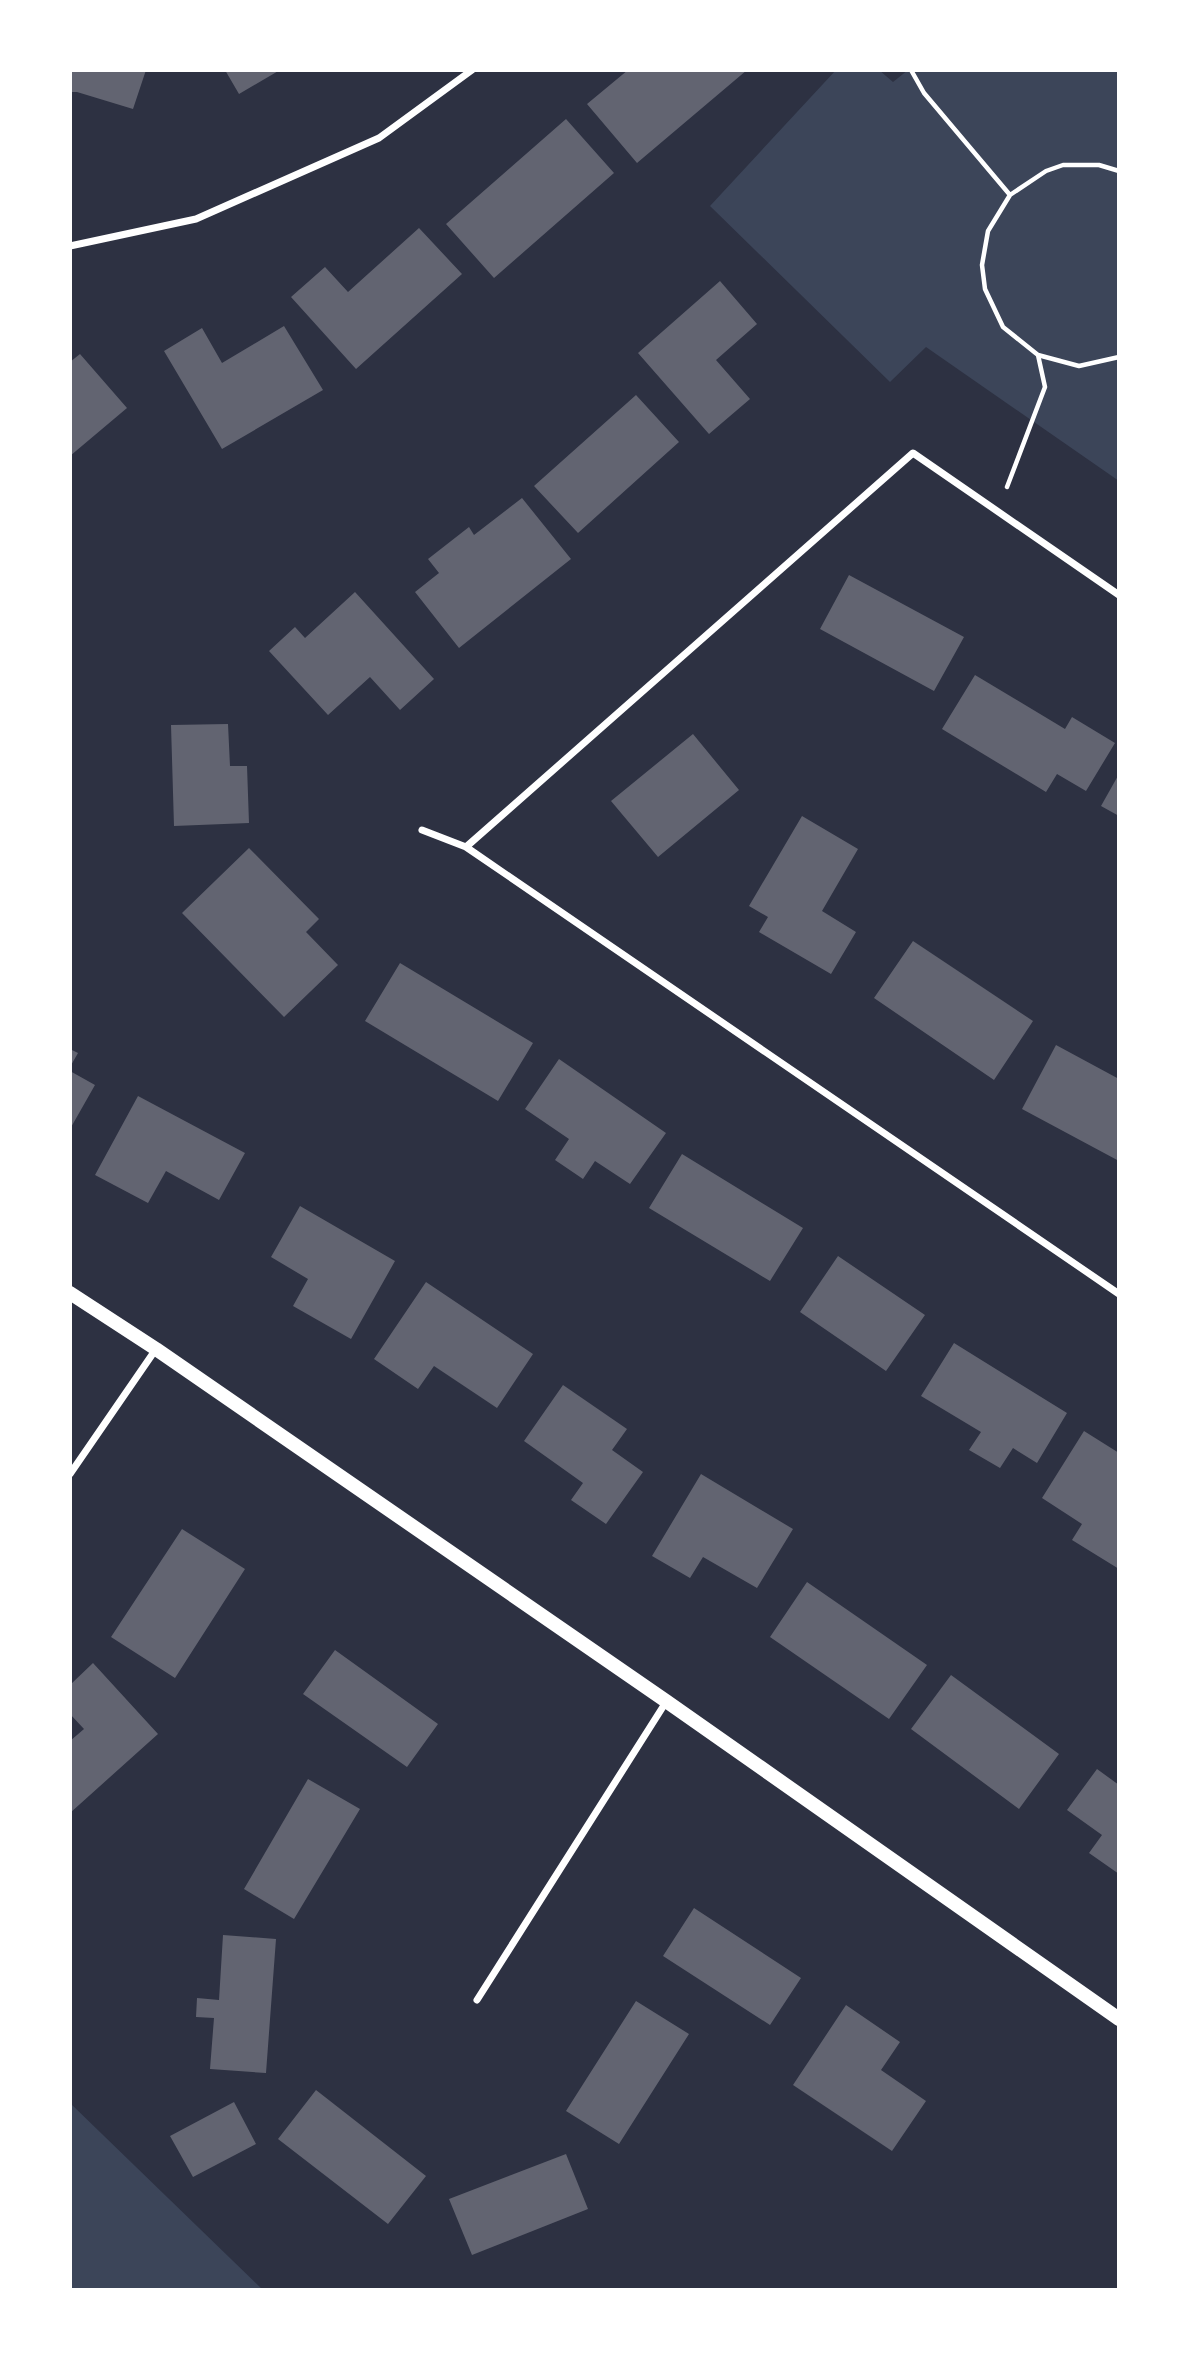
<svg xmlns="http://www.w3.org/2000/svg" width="1189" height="2360" font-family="Jost,sans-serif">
  <rect width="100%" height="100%" fill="#2d3142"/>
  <!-- green -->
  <path fill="#3c4559" d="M836,70H879L893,82L908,70H1119V481L926,347L890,382L710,206Z
    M70,2103L263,2290H70Z"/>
  <!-- building -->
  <path fill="#626471" d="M70,70H146L133,109L77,92H70Z
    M225,70H280L239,94Z
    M628,70H747L637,163L587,104Z
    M566,119L614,173L494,278L446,224Z
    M419,228L462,274L356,369L291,297L325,267L348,292Z
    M720,281L757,324L716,360L750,399L709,434L638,353Z
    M284,326L323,390L222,449L164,351L202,328L222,363Z
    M80,354L127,408L70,456V362Z
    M636,395L679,442L578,533L534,486Z
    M522,498L571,559L459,648L415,592L439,573L428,559L469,527L474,535Z
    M849,575L964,637L934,691L820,629Z
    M355,592L434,679L400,710L370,677L328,715L269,651L295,627L305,638Z
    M975,675L1065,729L1072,717L1115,743L1086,791L1057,774L1046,792L942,729Z
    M228,724L230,766H247L249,823L174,826L171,725Z
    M693,734L739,790L658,857L611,801Z
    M1119,774V816L1101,806Z
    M802,816L858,849L822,911L856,932L831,974L759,932L768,917L749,906Z
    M249,848L319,919L306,932L338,965L284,1017L182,913Z
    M913,941L1033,1021L994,1080L874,998Z
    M400,963L533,1043L498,1101L365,1021Z
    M1056,1045L1119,1079V1161L1022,1109Z
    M70,1049L78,1053L70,1067Z
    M559,1059L666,1133L630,1184L595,1161L583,1179L555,1160L569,1139L525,1109Z
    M70,1071L95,1085L70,1129Z
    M138,1096L245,1153L219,1200L166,1171L148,1203L95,1175Z
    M682,1154L803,1228L770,1281L649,1208Z
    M300,1206L395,1261L351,1339L293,1306L308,1279L271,1257Z
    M838,1256L925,1315L886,1371L800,1312Z
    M426,1282L533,1354L497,1408L434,1366L418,1389L374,1359Z
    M954,1343L1067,1413L1037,1463L1013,1448L1000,1468L969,1450L981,1432L921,1396Z
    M563,1385L627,1429L612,1450L643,1472L606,1524L571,1500L583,1483L524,1441Z
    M1084,1431L1119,1453V1569L1072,1540L1082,1524L1042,1498Z
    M701,1474L793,1529L757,1588L703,1557L690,1578L652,1556Z
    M182,1529L245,1569L175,1678L111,1637Z
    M807,1582L927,1665L889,1719L770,1637Z
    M335,1650L438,1724L407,1767L303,1694Z
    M93,1663L158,1734L70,1813V1741L84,1729L70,1714V1685Z
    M951,1675L1059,1754L1019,1809L911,1729Z
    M1097,1769L1119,1785V1874L1089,1853L1102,1835L1067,1810Z
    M308,1779L360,1809L294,1919L244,1889Z
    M694,1908L801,1978L770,2025L663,1956Z
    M223,1935L276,1939L266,2073L210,2069L214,2018L196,2017L197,1998L219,2000Z
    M636,2001L689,2034L619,2144L566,2111Z
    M846,2005L900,2042L881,2070L926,2101L892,2151L793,2085Z
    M316,2090L426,2176L388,2224L278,2139Z
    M234,2102L256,2144L193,2177L170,2136Z
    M566,2154L588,2209L472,2255L449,2199Z"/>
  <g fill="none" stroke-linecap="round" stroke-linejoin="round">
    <!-- path -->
    <path stroke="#fff" stroke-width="4.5" d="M911,70L924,93L1010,195
      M1119,171L1099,165H1063L1046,171L1010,195L988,231L982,265L985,289L1003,327L1038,355L1079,366L1119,357
      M1007,487L1045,387L1038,355"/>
    <!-- minor -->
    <path stroke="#fff" stroke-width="7" d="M70,246L196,219L379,138L472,70
      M422,830L466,847L1119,1294
      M466,847L913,453L1119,595
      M70,1474L156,1349
      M477,2000L666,1702"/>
    <!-- secondary -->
    <path stroke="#fff" stroke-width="14" d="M70,1293L156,1349L666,1701L1119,2019"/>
  </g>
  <!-- border -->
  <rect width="1189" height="2360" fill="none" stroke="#ffffff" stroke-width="144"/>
</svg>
